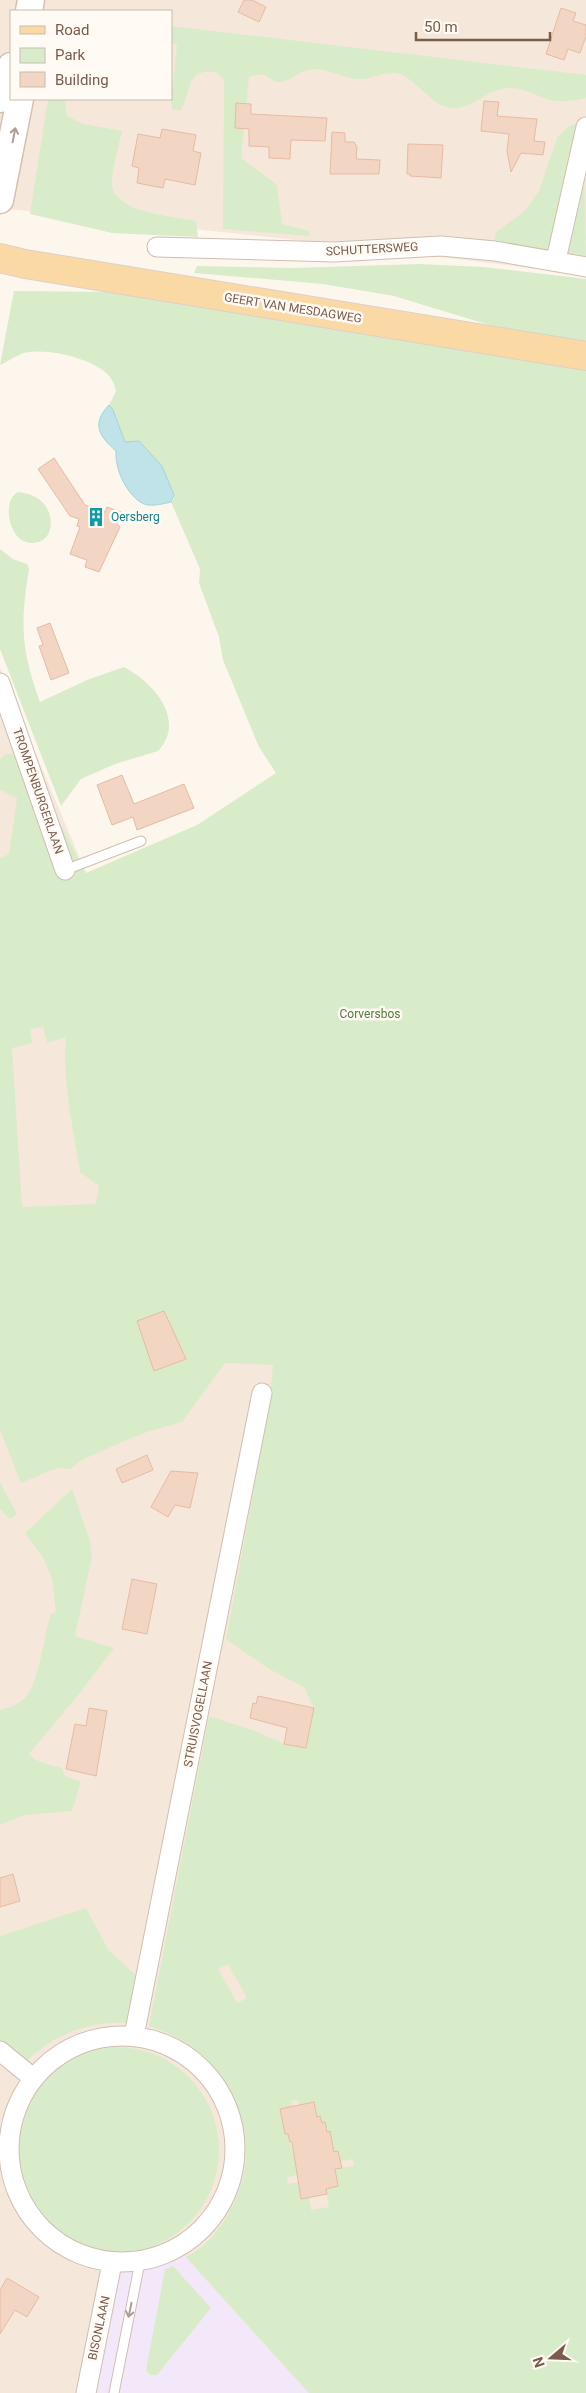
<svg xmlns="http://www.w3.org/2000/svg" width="586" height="2393" font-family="Roboto,sans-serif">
  <rect width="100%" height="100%" fill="#fdf6ec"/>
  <!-- residential -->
  <path fill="#f5e8da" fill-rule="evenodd" d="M0,0H586V275L368,248L0,208ZM11,11H171V99H11Z
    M0,668L96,897L273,1365L586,2393H0Z"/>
  <!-- education -->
  <path fill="#f3e8fa" d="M178,2249L287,2370L309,2393H86L113,2263L140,2262L154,2259Z"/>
  <!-- green -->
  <path fill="#d8ecc9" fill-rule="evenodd" d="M171,26L586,75V98C577,100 565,102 556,101C540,99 525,87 508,88C487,89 473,109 452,108C431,106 420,83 402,75C389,69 374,79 361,79C345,80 329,68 313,69C301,70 292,80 281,82C274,83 270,78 264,75C259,74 254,76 249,77L241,158L277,185L282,224L310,231L309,236L223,229L224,80C221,75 217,72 211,72C186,69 190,97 181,110H173L171,102L177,45L171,43Z
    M48,99H65L67,116L84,124L122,131C119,145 111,172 112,185C115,213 173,216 196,221L198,237L112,233L30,214Z
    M586,118L584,162L586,256L494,243L496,232L526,210L539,191L557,138L568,127Z
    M419,264L484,267L586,279V347L486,324L394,296L323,284L194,273L197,266L294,268Z
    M14,291L109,292L286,311L586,367V2393H309L186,2257C206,2247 220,2229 230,2211C272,2134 227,2051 149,2026L209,1716L255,1731L284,1744L306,1748L314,1708L304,1687L269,1669L226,1639L269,1408L273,1365L225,1363L182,1422L147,1432L115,1445L82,1460L70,1469L57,1468L21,1483L0,1430V858L9,854L17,798L0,790V760L5,754L25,755L86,873L197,825L276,773L259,747L223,660L219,637L199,583L200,569L171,502L174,499L162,466L139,441L125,442L113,410L109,405L116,391C115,388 114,383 112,380C100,359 43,346 21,354C14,357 7,362 0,365ZM43,1027L47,1043L66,1037C62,1082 73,1127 80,1172L99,1186L96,1204L22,1207L12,1048L32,1043L30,1029ZM228,1964L247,1998L237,2003L218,1969ZM298,2100L299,2105L317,2117L320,2116L322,2123L325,2122L327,2132L330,2131L329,2153L338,2151L340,2161L353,2159L354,2166L335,2169L338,2186L326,2189L329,2207L311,2210L309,2198L301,2199L298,2182L288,2184L287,2177L299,2175L288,2134H285L280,2110L292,2107L291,2101Z
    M18,492C27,493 37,496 43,503C53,512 55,537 39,542C9,551 0,500 18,492Z
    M0,549L13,559L27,564L29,569C20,625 21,648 40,702L87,680L124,667C153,682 187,720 158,751L115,764L81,779L61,806L0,649Z
    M0,1482L17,1514L10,1519L0,1509Z
    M72,1489L90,1541L92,1557L75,1636L114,1648L79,1694L29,1754C36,1763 51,1765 62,1768L65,1776L81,1782L72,1811L24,1815L0,1825V1710C9,1708 22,1703 27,1695C39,1679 45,1635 50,1615L56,1612L52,1578L42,1556L25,1533Z
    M86,1908L109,1951L137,1976L128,2023C85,2021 51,2036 20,2067L0,2050V1936Z
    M13 2150a103 103 0 1 1 206 0a103 103 0 1 1-206 0Z
    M173,2266L211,2308L157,2375H150L146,2370L165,2269Z"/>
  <!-- water -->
  <path fill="#bfe3e8" stroke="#a5d3da" d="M109,405L113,410L125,442L139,441L162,466L174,495L171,502C162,504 149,508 140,502C125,491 115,469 116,451C99,436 91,424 109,405Z"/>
  <!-- building -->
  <path fill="#f3d5c3" stroke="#e6bba3" d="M244,0H252L266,7L259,22L238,12Z
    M561,8L576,13L573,21L586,25V36L580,53L568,49L564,60L546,54Z
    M484,101L499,102L497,116L537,119L534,141L545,142L543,155L521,153L511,172L507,151L509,134L481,131Z
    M236,103L251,104V114L327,118L325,141L291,140L290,159L269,158V147L249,146V129L235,128Z
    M162,129L196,135L193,151L201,153L195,185L165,179L163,188L137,183L139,168L132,166L138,134L160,138Z
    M332,132L345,133V142H354L357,147L356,159L380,160L379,174H330Z
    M408,144L443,145L441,178L410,176V174H407Z
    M54,458L85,505L105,512L107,507L121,512L117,524L120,527L99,572L85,567L87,560L70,554L80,527L77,526L79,519L70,516L38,469Z
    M50,623L69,673L51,680L39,646L43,645L37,628Z
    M122,775L134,804L184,784L194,808L137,830L133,817L112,825L97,785Z
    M164,1311L186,1359L154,1371L137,1321Z
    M147,1455L153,1470L122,1483L116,1469Z
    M171,1471L198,1473L190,1508L175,1505L168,1517L151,1507Z
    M132,1579L157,1584L147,1634L122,1629Z
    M258,1696L314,1708L306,1748L284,1744L287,1728L250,1718L253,1703L256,1704Z
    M89,1708L107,1711L96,1776L66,1769L75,1724L86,1726Z
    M13,1874L20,1901L0,1907V1878Z
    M314,2102L317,2117L320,2116L322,2123L325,2122L327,2132L330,2131L334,2152L338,2151L342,2168L335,2169L338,2186L326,2189L327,2194L301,2199L292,2142H290L288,2134H285L280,2109Z
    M7,2278L39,2297L27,2317L15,2310L0,2334V2290Z"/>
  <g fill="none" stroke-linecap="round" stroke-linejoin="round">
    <!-- service casing -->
    <g stroke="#d1beb0" stroke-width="11">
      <path id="service" d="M65,870L141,841
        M114,2393L140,2262"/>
    </g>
    <!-- minor casing -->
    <g stroke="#d1beb0" stroke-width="21">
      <path id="minor" d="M157,247L334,252L441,246L495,251L586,267
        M556,260L586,127
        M0,683L65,870
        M9 2149a113 113 0 1 1 226 0a113 113 0 1 1-226 0Z
        M134,2036L262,1393
        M0,2051L33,2078
        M86,2393L112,2263"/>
    </g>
    <!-- secondary casing -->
    <g stroke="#d6c0b0" stroke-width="29">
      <path id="secondary" d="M29,11L31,0
        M0,99L11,66
        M0,200L20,99"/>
    </g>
    <!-- primary casing -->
    <g stroke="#dad1cd" stroke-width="30">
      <path id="primary" d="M0,258L25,264L586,356"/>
    </g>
    <!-- service -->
    <use href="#service" stroke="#fff" stroke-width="9"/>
    <!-- minor -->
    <use href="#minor" stroke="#fff" stroke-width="19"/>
    <!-- secondary -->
    <use href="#secondary" stroke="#fff" stroke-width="26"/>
    <!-- primary -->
    <use href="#primary" stroke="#fbd9a5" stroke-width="28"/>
  </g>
  <!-- one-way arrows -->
  <defs><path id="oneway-shaft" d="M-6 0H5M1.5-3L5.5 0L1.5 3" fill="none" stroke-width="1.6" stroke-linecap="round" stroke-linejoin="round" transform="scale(1.25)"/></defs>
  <g stroke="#af9d94">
    <use href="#oneway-shaft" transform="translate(14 135) rotate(-79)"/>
    <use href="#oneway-shaft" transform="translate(130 2310) rotate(102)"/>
  </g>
  <!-- icons -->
  <defs>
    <g id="building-bare" transform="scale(1.5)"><path d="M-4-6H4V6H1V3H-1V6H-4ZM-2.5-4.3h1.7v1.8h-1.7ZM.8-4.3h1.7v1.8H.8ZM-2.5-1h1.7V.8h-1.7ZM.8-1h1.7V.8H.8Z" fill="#0f9aa8" stroke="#fffaf3" stroke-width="2.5" paint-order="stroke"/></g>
  </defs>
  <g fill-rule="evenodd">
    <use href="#building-bare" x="96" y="517"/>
  </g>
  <g text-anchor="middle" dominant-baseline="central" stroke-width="5" stroke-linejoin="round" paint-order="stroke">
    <!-- street labels -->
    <g font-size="12" fill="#7a5c4d" stroke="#fffaf3">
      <text transform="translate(372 249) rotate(-3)">SCHUTTERSWEG</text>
      <text transform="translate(293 308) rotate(9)">GEERT VAN MESDAGWEG</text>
      <text transform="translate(38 791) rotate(71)">TROMPENBURGERLAAN</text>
      <text transform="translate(198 1714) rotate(-79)">STRUISVOGELLAAN</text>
      <text transform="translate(99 2328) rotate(-78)">BISONLAAN</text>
    </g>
    <!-- culture labels -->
    <g font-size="12" fill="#0d838f" stroke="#fffaf3" text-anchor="start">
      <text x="111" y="517">Oersberg</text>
    </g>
    <!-- park labels -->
    <g font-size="12" fill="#537a41" stroke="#fffaf3">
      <text x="370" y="1014">Corversbos</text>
    </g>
  </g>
  <!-- legend -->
  <rect x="10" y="10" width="162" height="90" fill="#fffaf3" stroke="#cabbb1"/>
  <rect x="20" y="26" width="25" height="8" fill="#fbd9a5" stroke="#cabbb1"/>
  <text x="55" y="35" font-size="15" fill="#7a5c4d">Road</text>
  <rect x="20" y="48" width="25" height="15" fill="#d8ecc9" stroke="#cabbb1"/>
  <text x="55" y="60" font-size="15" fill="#7a5c4d">Park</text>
  <rect x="20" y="72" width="25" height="15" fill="#f3d5c3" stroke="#cabbb1"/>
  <text x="55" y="85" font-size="15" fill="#7a5c4d">Building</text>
  <!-- north arrow -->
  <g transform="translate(551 2358) rotate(251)" stroke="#fffaf3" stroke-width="4" paint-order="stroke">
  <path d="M0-4L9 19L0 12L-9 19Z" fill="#7a5c4d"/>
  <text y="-8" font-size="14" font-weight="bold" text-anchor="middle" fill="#7a5c4d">N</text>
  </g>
  <!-- scale -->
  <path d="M416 32v8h134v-8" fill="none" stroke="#7a5c4d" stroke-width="2.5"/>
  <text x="424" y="32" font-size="15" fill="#7a5c4d" stroke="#fffaf3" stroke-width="4" paint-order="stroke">50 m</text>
</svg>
